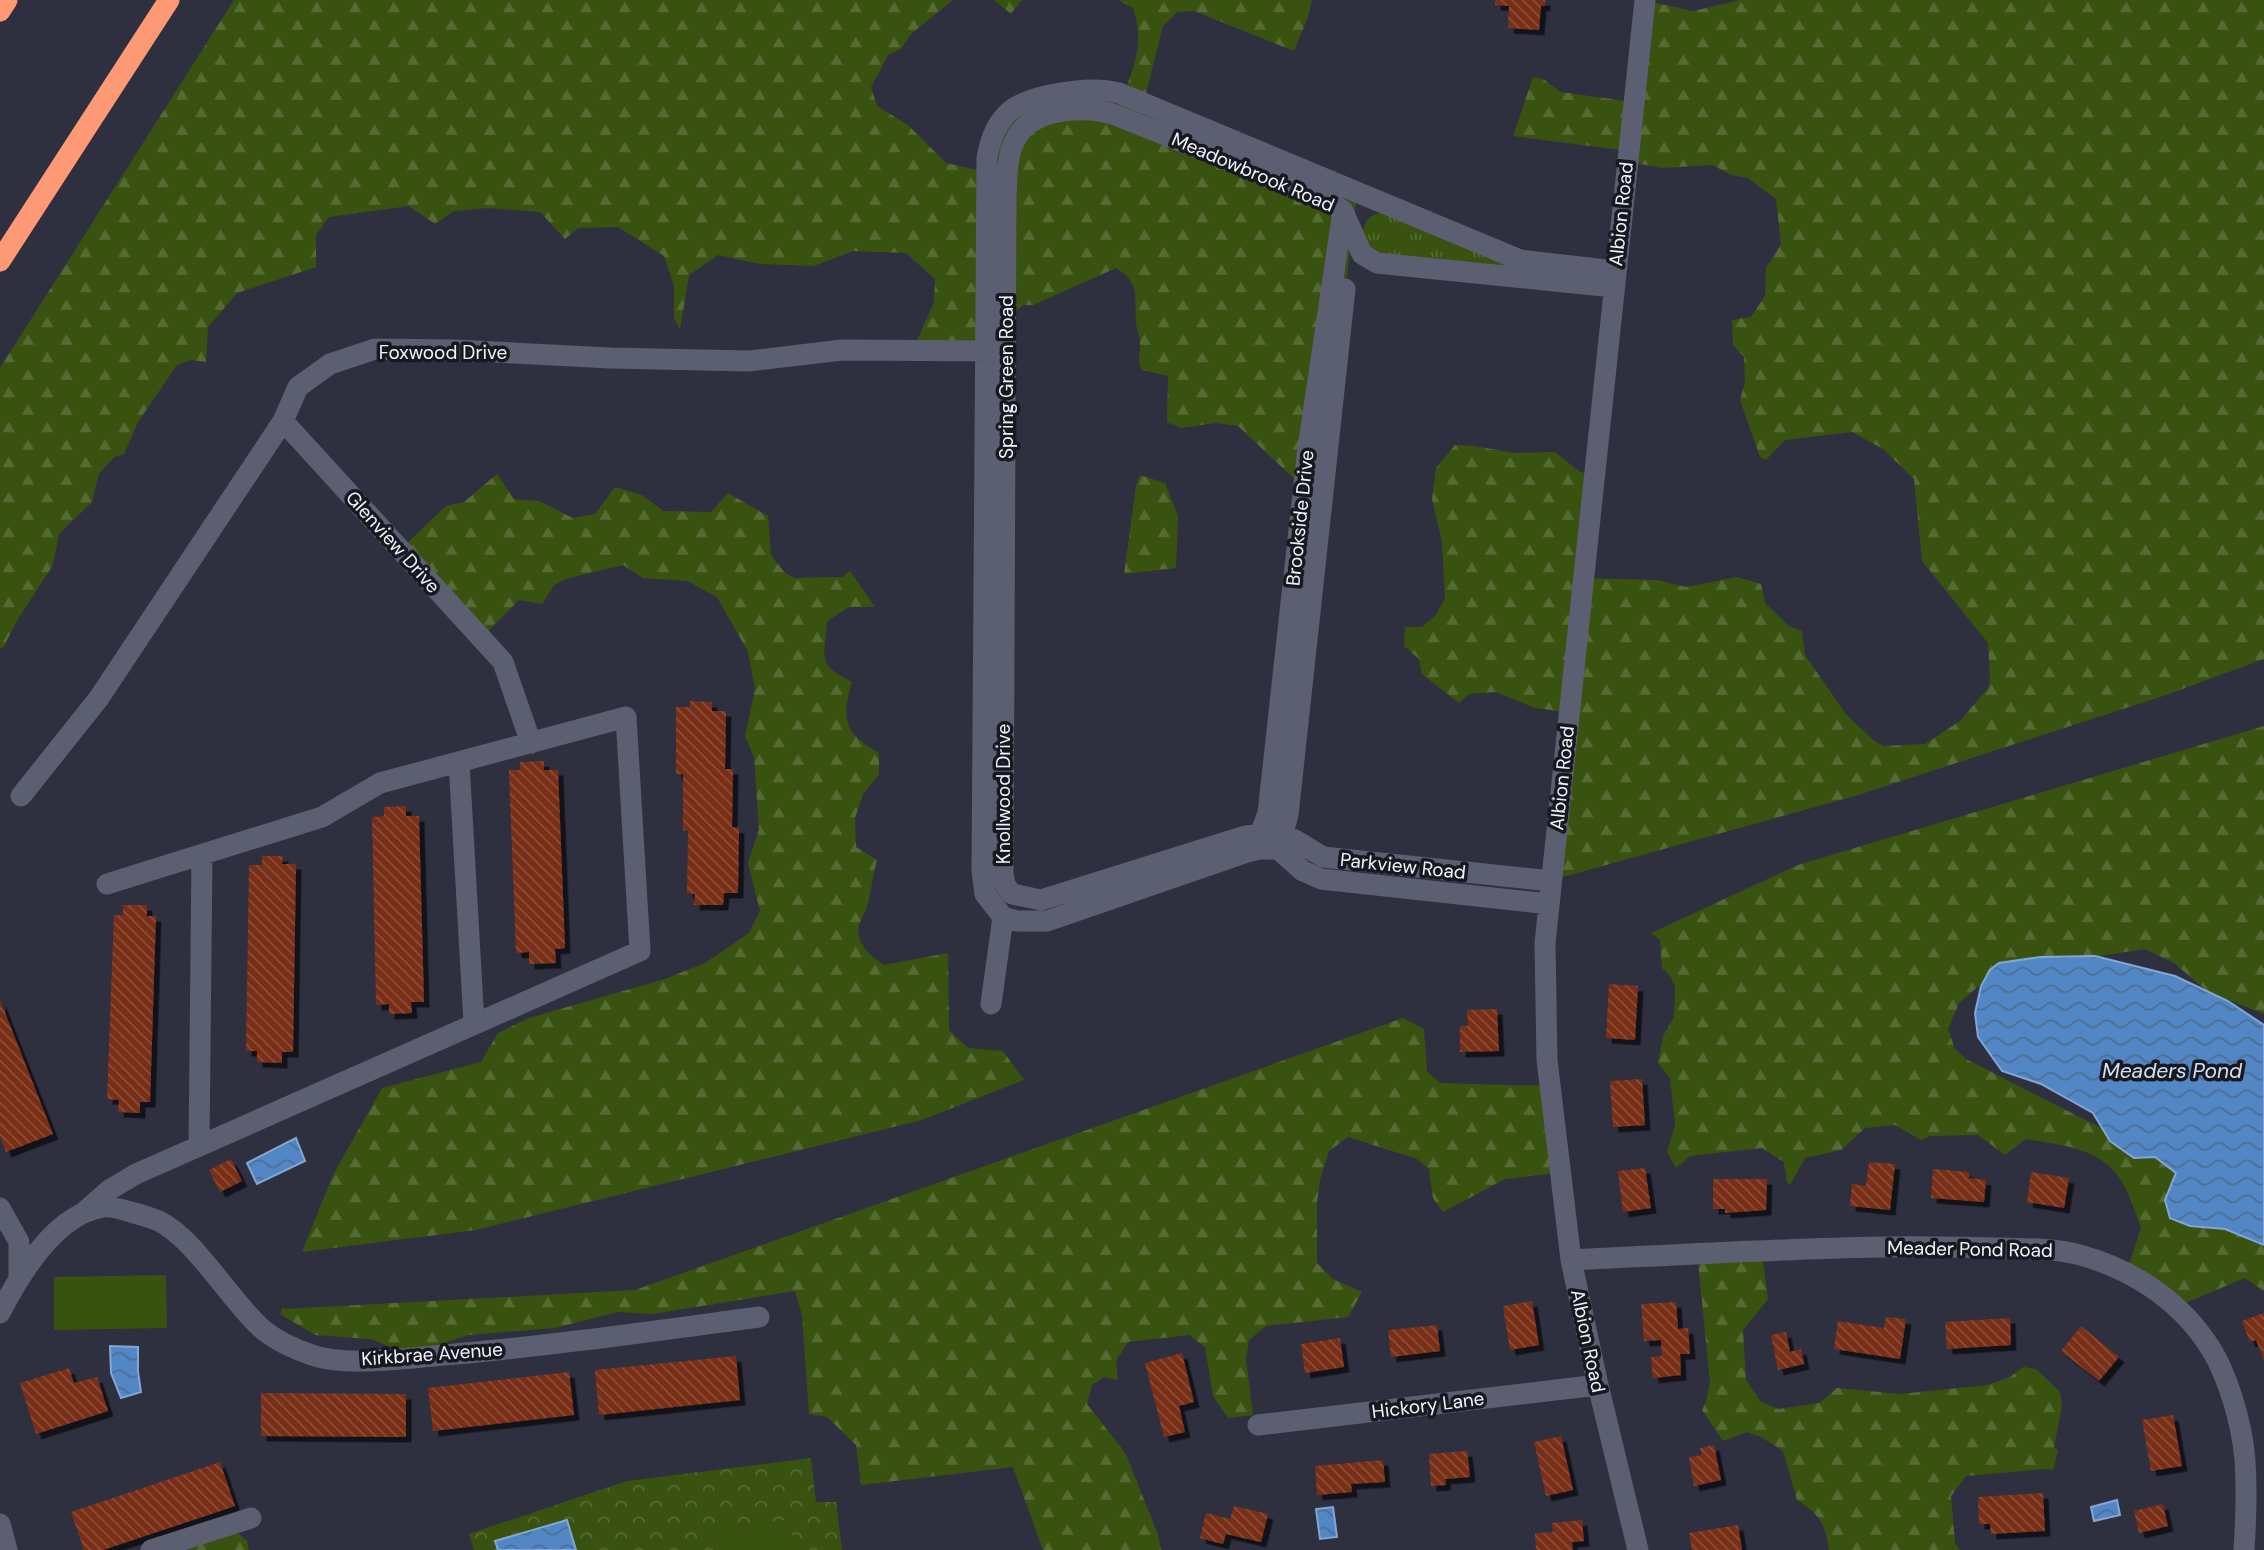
<svg xmlns="http://www.w3.org/2000/svg" width="2264" height="1550" font-family="'DM Sans',sans-serif">
  <defs>
    <pattern id="grass-tufts" width="24" height="20" patternUnits="userSpaceOnUse" patternTransform="scale(1.75)"><rect width="24" height="20" fill="#395210"/><path d="M3 7l-1-3M5 7V3M7 7l1-3M15 17l-1-3M17 17v-4M19 17l1-3" fill="none" stroke="#566b34"/></pattern>
    <pattern id="forest-firs" width="22" height="20" patternUnits="userSpaceOnUse" patternTransform="scale(1.75)"><rect width="22" height="20" fill="#395210"/><path d="M5 1l3.5 6h-7zM16 11l3.5 6h-7z" fill="#566b34"/></pattern>
    <pattern id="park-crowns" width="20" height="18" patternUnits="userSpaceOnUse" patternTransform="scale(1.75)"><rect width="20" height="18" fill="#395210"/><path d="M2 6a3 3 0 1 1 6 0M12 15a3 3 0 1 1 6 0" fill="none" stroke="#566b34"/></pattern>
    <pattern id="water-waves" width="16" height="10" patternUnits="userSpaceOnUse" patternTransform="scale(1.75)"><rect width="16" height="10" fill="#5286c5"/><path d="M0 5q4-4 8 0t8 0" fill="none" stroke="#4e6e95"/></pattern>
    <pattern id="building-back-hatch" width="6" height="6" patternUnits="userSpaceOnUse" patternTransform="scale(1.75)"><rect width="6" height="6" fill="#792e17"/><path d="M-1 5l2 2M0 0l6 6M5-1l2 2" fill="none" stroke="#8c4d3a"/></pattern>
    <filter id="shadow"><feDropShadow dx="5.5" dy="5.5" stdDeviation="0" flood-color="#0009"/></filter>
  </defs>
  <rect width="100%" height="100%" fill="#2e3040"/>
  <!-- grass -->
  <path fill="url(#grass-tufts)" d="M1387,212L1555,282L1377,263L1361,237C1366,219 1368,214 1387,212Z"/>
  <!-- forest -->
  <path fill="url(#forest-firs)" d="M234,0H953L911,34L901,49L889,54L871,87L877,106L908,125L946,163L996,174L1000,145L1015,115L1118,107C1132,73 1146,45 1133,8L1118,0H1312L1308,17L1294,51L1194,11L1177,12L1163,26L1141,114L1357,194L1319,502L1238,426L1216,423L1181,428L1167,422L1168,376L1142,370C1136,360 1141,354 1140,343C1140,336 1136,329 1136,321C1134,295 1141,284 1116,268L1033,305H1023L1007,319L1001,356L912,352L934,302L935,279L906,253L853,251L814,266L760,264L718,255L689,275L680,330L674,318V286L664,256L618,227L578,228L565,239L540,212L487,208L454,211L435,224L409,206L329,217L316,235V267L237,293L208,327L206,362L191,360L177,365L138,422L124,454L114,457L99,474L92,502L59,534L53,565L16,622L3,648H0V368Z
    M994,0H1027L1021,1L1011,14Z
    M1642,0L1693,11L1740,0H2264V659L2166,695L1855,796L1552,880L1566,712L1535,708L1496,692L1469,694L1459,703L1422,674L1419,659L1404,646L1405,627H1422L1436,615L1445,598L1442,542L1432,499L1436,468L1455,445L1474,446L1515,453L1555,452L1580,472L1589,474L1583,578L1657,580L1686,587L1737,577L1761,584L1765,603L1789,626L1802,631L1805,655L1845,713L1873,740L1883,746L1925,744L1960,721L1988,688L1990,679L1988,643L1922,561L1914,479L1883,449L1852,432L1785,440L1766,460L1760,457L1740,400L1745,382L1744,357L1733,345L1732,320L1751,317L1765,296L1766,268L1781,244L1776,199L1748,178L1731,175L1713,165L1662,168L1623,161L1621,150L1513,136L1533,77L1543,79L1561,92L1625,101Z
    M497,474L514,499L539,501L573,518L595,514L615,487L642,495L663,511L711,512L728,493L768,516L771,555L784,572L794,578L842,577L850,571L875,607H849L827,621C825,659 815,663 852,682C841,719 844,733 879,753V775L863,794L855,818L856,847L877,860C873,874 872,886 869,899C868,908 862,916 859,925C855,944 871,956 884,965L948,953L949,1030L968,1048L1003,1051L1024,1080L922,1120L476,1230L302,1252L333,1175L382,1088L481,1062L498,1033L529,1018L665,979L705,963L749,933L760,911L748,863L759,829L754,757L745,736L755,689L748,652L717,597L687,581L643,578L623,565L566,579L554,585L542,604L519,600L484,635L401,549L446,506L464,502Z
    M1140,475L1165,483L1178,516L1176,568L1124,574L1136,486Z
    M2264,726V1014L2208,992L2174,963L2145,949L1995,972L1959,1003L1948,1029L1955,1049L1966,1059L2160,1158L2264,1234V1291L2245,1278L2171,1309L2125,1277L2141,1227C2135,1213 2131,1196 2122,1182C2103,1148 2061,1145 2026,1139L2005,1155L1978,1135L1930,1136L1921,1140L1895,1125L1865,1128L1841,1150L1805,1158L1790,1185L1787,1182L1784,1162L1762,1148L1690,1156L1676,1168L1667,1152L1675,1125L1670,1078L1658,1063L1663,1036L1674,1017L1675,986L1670,976L1662,968L1660,940L1651,933L1798,865Z
    M1403,1018L1424,1029L1427,1071L1440,1083L1548,1086L1558,1173L1505,1179L1443,1212L1433,1198L1429,1169L1417,1159L1348,1137L1329,1151L1320,1180L1317,1203V1263L1333,1279L1362,1292L1348,1317L1266,1326L1249,1340L1246,1359L1253,1415L1228,1418L1213,1396L1205,1347L1189,1335L1128,1342L1116,1361L1118,1380L1104,1377L1092,1385L1087,1404L1126,1454L1158,1535L1161,1550H1043L1013,1467L861,1485L856,1445L827,1417L809,1414L802,1315L795,1291L652,1314L618,1312L555,1328L468,1335L409,1355L371,1339L315,1335L280,1314L283,1307L285,1309L635,1290Z
    M1761,1247L1768,1299L1743,1330L1746,1380L1760,1401L1778,1409L1819,1403L1837,1388L1900,1394L1987,1385L2010,1377L2023,1367L2036,1369L2060,1392L2062,1406L2054,1447L2058,1450L2053,1470L2045,1469L1966,1476L1951,1496L1955,1543L1960,1550H1829C1825,1523 1820,1515 1797,1500L1783,1451L1761,1437L1747,1432L1723,1441L1702,1410L1706,1402L1710,1382L1697,1252Z
    M236,1531L247,1541L249,1550H174Z"/>
  <!-- park -->
  <path fill="url(#park-crowns)" d="M811,1458L816,1502H836L842,1550H474L469,1534L627,1481Z"/>
  <!-- pitch -->
  <path fill="#395210" d="M166,1275L167,1328L54,1330V1277Z
    M790,1519L795,1550H720L717,1530Z"/>
  <!-- water -->
  <path fill="url(#water-waves)" stroke="#82a7d6" stroke-width="2" d="M2095,956L2175,976L2228,1001L2264,1025V1245L2225,1229L2190,1226L2170,1218L2165,1200L2176,1173L2155,1157L2134,1158L2110,1141L2093,1113L2041,1084L2002,1071L1978,1037L1975,1013L1981,986L1990,970L1999,963L2040,957Z
    M296,1138L305,1161L257,1184L247,1163Z
    M110,1346L138,1347V1372L141,1392L121,1398L111,1373Z
    M2117,1500L2120,1515L2094,1521L2091,1507Z
    M1333,1507L1337,1537L1320,1539L1316,1509Z
    M567,1520L576,1550H498L495,1541Z"/>
  <!-- building -->
  <path fill="url(#building-back-hatch)" filter="url(#shadow)" d="M1495,0H1545V6H1541L1539,30L1508,28L1509,6L1495,5Z
    M690,701L712,702V711H726L725,769H733L732,827L739,828L738,893H724L723,905H694L695,894L687,893L688,830L683,831V774H676V707H690Z
    M544,761V770H558L565,948L555,949L556,963L529,964V952L516,953L509,770H520V762Z
    M406,806V816H419L424,1002H411L412,1013L389,1014V1004L376,1005L372,817L384,816V807Z
    M262,856H283L282,864H296L293,1052H282V1063L257,1062V1051H246L249,865H262Z
    M123,905H147V916H156L150,1102H140V1113L118,1112L119,1100L107,1099L114,915H123Z
    M1609,984L1638,986L1635,1040L1606,1038Z
    M0,1000L53,1134L6,1152L0,1136Z
    M1497,1009L1499,1051L1460,1052V1026H1468L1467,1010Z
    M1642,1079L1645,1125L1613,1127L1610,1081Z
    M231,1159L242,1181L220,1192L209,1170Z
    M1869,1162L1895,1164L1890,1210L1850,1206L1852,1184L1866,1186Z
    M1645,1168L1651,1208L1623,1212L1618,1171Z
    M1933,1169L1969,1172V1178L1986,1180L1984,1202L1931,1198Z
    M2031,1172L2069,1178L2064,1208L2027,1202Z
    M1713,1179H1767L1766,1210L1725,1213V1209H1713Z
    M1532,1301L1539,1345L1510,1350L1503,1306Z
    M1676,1302L1678,1329L1688,1328L1690,1354H1680L1681,1375L1653,1378L1651,1357L1662,1356L1661,1340L1644,1341L1641,1304Z
    M2264,1313V1360L2256,1340L2250,1342L2242,1321Z
    M1886,1317L1906,1319L1900,1359L1834,1349L1838,1321L1884,1328Z
    M2010,1318L2011,1345L1947,1349L1945,1322Z
    M1437,1325L1440,1351L1391,1357L1388,1330Z
    M2081,1326L2119,1357L2099,1381L2061,1351Z
    M1786,1332L1790,1352L1801,1349L1804,1364L1778,1370L1771,1335Z
    M1340,1338L1344,1367L1305,1373L1301,1344Z
    M1182,1353L1194,1402L1179,1406L1185,1432L1164,1437L1145,1363Z
    M736,1356L740,1400L599,1415L595,1370Z
    M69,1368L74,1383L97,1377L108,1411L36,1434L20,1383Z
    M569,1372L574,1415L433,1431L428,1388Z
    M261,1393L406,1394V1437L261,1436Z
    M2173,1415L2182,1466L2151,1471L2142,1420Z
    M1561,1436L1573,1490L1546,1496L1534,1442Z
    M1714,1445L1721,1480L1694,1486L1689,1457L1702,1455L1700,1448Z
    M1467,1451L1470,1477L1445,1479L1446,1485L1431,1486L1429,1454Z
    M1383,1460L1385,1482L1351,1484L1352,1492L1317,1495L1315,1466Z
    M220,1462L235,1506L103,1550H84L71,1512Z
    M2043,1493L2045,1531L1991,1534L1990,1524H1979L1978,1497Z
    M2163,1504L2168,1526L2139,1533L2134,1511Z
    M1234,1506L1268,1514L1261,1542L1226,1534L1223,1544L1200,1538L1206,1513L1230,1519Z
    M1582,1520L1584,1541L1572,1542L1573,1550H1536L1535,1533L1553,1532L1552,1523Z
    M1738,1525L1742,1550H1692L1689,1533Z"/>
  <g fill="none" stroke-linecap="round" stroke-linejoin="round">
    <!-- minor -->
    <path stroke="#5c5e71" stroke-width="21" d="M283,421L503,662L531,743
      M459,762L474,1023
      M21,796L99,698L283,421L298,387L330,364L375,349L457,350L610,358L749,361L842,350L998,351
      M1260,849L1261,832L1268,813L1308,448L1343,211
      M1278,849L1288,815L1345,289
      M1278,849L1303,871L1321,879L1549,904
      M1551,881L1323,857C1289,837 1283,827 1242,837L1041,900L1012,894L1005,885L1003,872L1006,199C1007,177 1006,148 1021,131C1042,107 1087,107 1113,114L1329,201L1343,211L1362,254L1377,263L1613,287
      M1003,917L985,894L982,871L987,158C995,112 1017,100 1060,93C1081,90 1099,88 1119,93L1520,260L1615,271
      M1003,917L1017,921H1047L1247,852L1260,849H1272
      M991,1004L1003,917
      M199,1146L202,855
      M0,1208L19,1242V1276
      M83,1213L109,1190L136,1174L640,951L626,717L380,783L322,817L107,884
      M1571,1260C1674,1255 1776,1249 1879,1247C1920,1246 1960,1247 2001,1248C2027,1249 2055,1248 2080,1255C2129,1268 2176,1298 2205,1340C2227,1370 2242,1423 2245,1460C2247,1490 2246,1520 2244,1550
      M0,1313C20,1274 55,1214 103,1207C113,1206 125,1210 134,1213C142,1215 151,1218 159,1221C195,1239 230,1300 261,1328C276,1341 294,1349 312,1355C346,1367 408,1358 444,1355C549,1346 654,1331 759,1317
      M1258,1425L1598,1385
      M0,1524L7,1550
      M151,1550L251,1518
      M1638,1550L1598,1385L1571,1260L1547,1060L1545,943L1645,0"/>
    <!-- highway -->
    <path stroke="#fd9974" stroke-width="21" d="M0,11L7,0
      M0,261L169,0"/>
  </g>
  <g text-anchor="middle" dominant-baseline="central" stroke-width="7" stroke-linejoin="round" paint-order="stroke">
    <!-- street labels -->
    <g font-size="19" fill="#f1f3fe" stroke="#181920">
      <text transform="translate(1253 172) rotate(23)">Meadowbrook Road</text>
      <text transform="translate(1621 214) rotate(-84)">Albion Road</text>
      <text x="443" y="352">Foxwood Drive</text>
      <text transform="translate(1006 377) rotate(-90)">Spring Green Road</text>
      <text transform="translate(1300 518) rotate(-84)">Brookside Drive</text>
      <text transform="translate(393 542) rotate(48)">Glenview Drive</text>
      <text transform="translate(1562 778) rotate(-84)">Albion Road</text>
      <text transform="translate(1003 794) rotate(-90)">Knollwood Drive</text>
      <text transform="translate(1403 866) rotate(6)">Parkview Road</text>
      <text transform="translate(1970 1249) rotate(1)">Meader Pond Road</text>
      <text transform="translate(1588 1341) rotate(78)">Albion Road</text>
      <text transform="translate(432 1354) rotate(-4)">Kirkbrae Avenue</text>
      <text transform="translate(1428 1405) rotate(-7)">Hickory Lane</text>
    </g>
    <!-- water labels -->
    <g font-size="21" font-style="italic" fill="#d3e1f3" stroke="#181920">
      <text x="2172" y="1071">Meaders Pond</text>
    </g>
  </g>
</svg>
